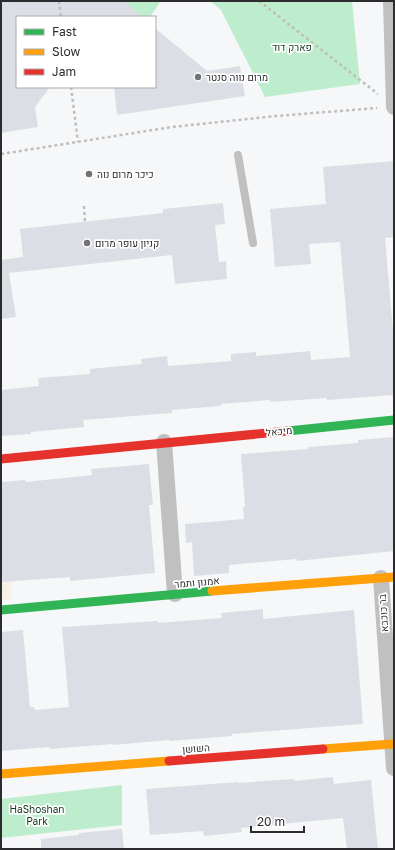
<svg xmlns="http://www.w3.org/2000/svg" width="395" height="850" font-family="'Golos Text',Heebo,sans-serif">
  <rect width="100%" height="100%" fill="#f6f7f9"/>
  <!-- education -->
  <path fill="#f7f0e6" d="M10,530L12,599L1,600V531Z"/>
  <!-- green -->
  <path fill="#bdedcc" d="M120,1H161L150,17H142Z
    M210,1H352L360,84L265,97L221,10Z
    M122,785V825L1,838V799Z"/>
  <!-- building -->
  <path fill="#dbdfe5" d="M1,1H124L143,17H17V87H50L35,107L38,127L1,133Z
    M155,28L207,71L240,66L245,96L117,115L114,87H155Z
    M394,161V237L385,238L394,343V395L327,400V398L270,402V400L221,404V406L172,410V413L83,420L84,427L31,432V434L1,436V390L39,386L38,378L90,374V369L142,364L141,359L167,356L168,366L231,361V354L256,352V356L310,351L311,360L350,357L340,242L309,244L311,264L275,267L270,209L326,204L323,167Z
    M223,203L225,224L215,225L219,262L226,261L227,279L175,284L172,255L9,273L16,317L1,319V260L23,257L20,229L163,213V209Z
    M394,437V551L297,561V559L229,565V573L194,576L192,542L186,543L185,524L244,519L243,507H245L241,454L308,449V447L358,443V440Z
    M149,464L153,505H149L155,573L70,581V577L1,582V482L25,480L26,482L92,475L91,469Z
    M263,609V619L354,610L363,724L232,734V736L170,741V740L113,745V744L50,749V747L1,751V632L23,630L30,707H34L35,710L69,707L62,627L158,621V623L222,618L221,613Z
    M333,777L334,784L371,780L378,849H347L343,818L241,828L242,832L204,836L203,831L150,835L146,789L238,782V783L294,779V781Z
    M122,829L124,849H41V839L79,835V833Z"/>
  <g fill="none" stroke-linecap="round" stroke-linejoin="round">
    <!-- path -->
    <path stroke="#bebebe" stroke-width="2.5" stroke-dasharray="3 3" stroke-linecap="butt" d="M59,1L61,17
      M259,1L378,94
      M71,87L78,142
      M1,154L172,127L276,116L377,108
      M84,206L85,222"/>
    <!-- lane -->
    <path stroke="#c0c0c0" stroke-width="8" d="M238,155L253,243"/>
    <!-- street -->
    <path stroke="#c0c0c0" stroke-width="16" d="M391,1L394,107
      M164,442L175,594
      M381,578L394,768"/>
    <!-- fast -->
    <path stroke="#30b455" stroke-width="9" d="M288,431L394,420
      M1,610L212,591"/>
    <!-- slow -->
    <path stroke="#ff9f0a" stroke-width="9" d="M212,591L394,577
      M323,749L392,744
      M1,774L169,761"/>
    <!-- jam -->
    <path stroke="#e5322d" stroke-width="9" d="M1,459L288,431
      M169,761L323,749"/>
  </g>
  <!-- markers -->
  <g fill="#737375" stroke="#fff" stroke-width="1.5">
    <circle cx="198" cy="77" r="4"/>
    <circle cx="89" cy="174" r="4"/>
    <circle cx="87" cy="243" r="4"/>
  </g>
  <g text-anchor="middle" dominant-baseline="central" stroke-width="3.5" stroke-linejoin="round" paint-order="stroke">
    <!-- park labels -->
    <g font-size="10" fill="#163a22" stroke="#fff">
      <text x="292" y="47">פארק דוד</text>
      <text x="37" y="809">HaShoshan<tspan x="37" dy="12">Park</tspan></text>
    </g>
    <!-- poi labels -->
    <g font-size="10" fill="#2c2c2e" stroke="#fff" text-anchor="start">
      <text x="206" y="77">מרום נווה סנטר</text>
      <text x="97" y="174">כיכר מרום נוה</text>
      <text x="95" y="243">קניון עופר מרום</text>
    </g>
    <!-- street labels -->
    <g font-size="10" fill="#2c2c2e" stroke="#fff">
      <text transform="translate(279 431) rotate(-6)">מיכאל</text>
      <text transform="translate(197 582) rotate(-5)">אמנון ותמר</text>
      <text transform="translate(383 613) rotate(-94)">בר כוכבא</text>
      <text transform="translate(196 748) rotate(-4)">השושן</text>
    </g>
  </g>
  <!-- border -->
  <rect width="395" height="850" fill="none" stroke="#2c2c2e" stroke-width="4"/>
  <!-- legend -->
  <rect x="16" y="16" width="140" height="72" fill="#ffffff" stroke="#ababab"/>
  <rect x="24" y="29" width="20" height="6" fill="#30b455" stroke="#ababab"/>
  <text x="52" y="36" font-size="12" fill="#2c2c2e">Fast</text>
  <rect x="24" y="49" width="20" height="6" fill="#ff9f0a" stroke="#ababab"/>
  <text x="52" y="56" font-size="12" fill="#2c2c2e">Slow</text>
  <rect x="24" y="69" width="20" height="6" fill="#e5322d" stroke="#ababab"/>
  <text x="52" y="76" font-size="12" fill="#2c2c2e">Jam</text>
  <!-- scale -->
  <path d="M251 826v6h53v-6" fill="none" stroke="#2c2c2e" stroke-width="2"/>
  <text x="257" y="826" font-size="12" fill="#2c2c2e" stroke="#ffffff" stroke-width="3" paint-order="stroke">20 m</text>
</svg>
